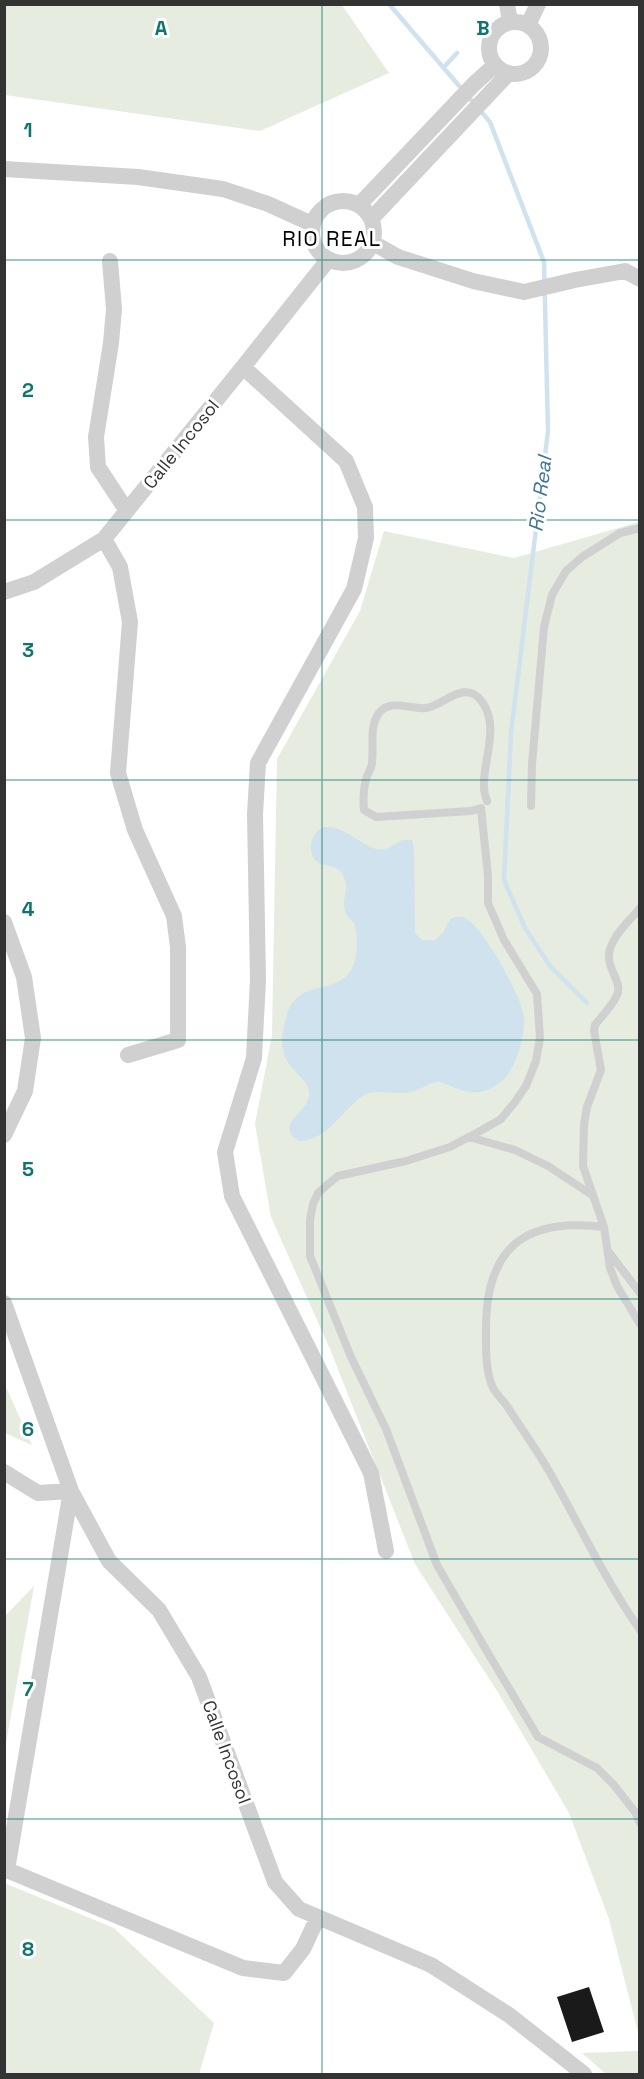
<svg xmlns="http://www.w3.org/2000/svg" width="644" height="2079" font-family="'Space Grotesk',sans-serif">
  <rect width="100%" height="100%" fill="#fff"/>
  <!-- green -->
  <path fill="#e6ecdf" d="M5,4L342,5L389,73L260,131L5,95Z
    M639,522V2036L609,1919L569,1813L499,1694L415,1564L330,1349L271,1217L255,1124L272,1035L277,759L360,611L384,531L514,558Z
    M5,1385L32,1445L5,1433Z
    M34,1586L5,1749V1616Z
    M4,1883L114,1928L214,2023L199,2074H5Z
    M639,2051V2074H606L582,2053Z"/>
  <!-- water -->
  <path fill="#cfe2ee" d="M323,827C346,826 357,843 376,849C392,853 397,836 412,840L414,848L415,933L422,940H435L443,933L450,919C456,916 461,916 467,919C485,931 521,995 524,1017C526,1034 516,1068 503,1080C486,1095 472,1095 453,1087C448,1085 444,1083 440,1082C429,1081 420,1091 410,1092C398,1095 380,1090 369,1093C346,1101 331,1141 299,1141C273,1125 307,1113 309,1096C312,1073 273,1071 284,1027C286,1019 287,1011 291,1005C307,978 350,997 356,955C358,944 357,933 354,923C333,905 353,894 343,875C336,860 310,872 311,846C312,837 315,832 323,827Z"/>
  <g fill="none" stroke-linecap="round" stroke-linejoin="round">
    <!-- stream -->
    <path stroke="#cfe2ee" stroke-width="4.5" d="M389,4L490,122L544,262L548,431L511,733L504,880L525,928L550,966L587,1003
      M444,67L457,53"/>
  </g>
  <!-- building -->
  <path fill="#1a1a1a" d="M589,1987L604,2032L572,2042L557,1997Z"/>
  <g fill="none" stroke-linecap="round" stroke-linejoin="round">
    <!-- service -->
    <path stroke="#d0d0d0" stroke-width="8" d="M487,801C486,797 484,792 484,788C482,762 500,729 483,703C466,677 443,706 426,708C411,710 390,698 379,713C369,726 374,746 372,762C372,768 368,773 366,779C363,790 363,799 364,810L376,817L471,811L481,808L488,876V903L504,940L537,994L540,1038L536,1061L526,1086L515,1102L501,1119L482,1130L450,1147L406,1161L338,1176L327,1185L318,1193L313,1204L310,1220V1256L351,1357L386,1429L437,1565L485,1648L538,1737L597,1768L614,1785L635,1812L640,1823
      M531,806L532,764L544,627L552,595L566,571L582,557L620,533L640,528
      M640,908C629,921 610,938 609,955C607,968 623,984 617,995C613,1005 602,1016 595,1025L594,1031L601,1070L587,1107L584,1125L583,1166L604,1227L610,1268L617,1286L640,1324
      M469,1137L515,1150L548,1166L592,1195
      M604,1227C524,1217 486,1248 486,1329C486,1348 485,1370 493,1388C496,1394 503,1400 507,1406C521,1428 536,1449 549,1471C579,1524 605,1580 640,1630
      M608,1251L640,1293"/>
    <!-- minor -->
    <path stroke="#d0d0d0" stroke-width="16" d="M507,4L510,22
      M489 48a26 26 0 1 1 52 0a26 26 0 1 1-52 0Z
      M528,25L538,4
      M4,169L138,177L223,189L268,204L312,224
      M312 232a31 31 0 1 1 62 0a31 31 0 1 1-62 0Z
      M359,205L474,84L495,65
      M372,218L509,73
      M373,243L398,257L473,281L524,292L575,280L625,271L640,279
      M110,261L114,309L111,343L96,437L98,467L127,511
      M243,367L346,461L365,507L366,538L354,589L258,763L255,814L258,980L254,1058L225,1152L232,1196L371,1473L386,1551
      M104,539L120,567L130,622L118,773L135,830L174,916L178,947V1040L128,1055
      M4,592L34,582L104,539L243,367L328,260
      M4,922L24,977L33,1038L25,1091L4,1135
      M4,1303L71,1491L109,1561L159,1610L199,1677L275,1882L299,1909L431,1965L509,2015L584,2074
      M4,1472L38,1493L71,1491L7,1870L243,1968L284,1973L303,1949L318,1917"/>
  </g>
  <!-- grid -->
  <path fill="none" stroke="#0f766e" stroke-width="1.5" stroke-opacity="0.55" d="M322,4V2074M4,260H640M4,520H640M4,780H640M4,1040H640M4,1299H640M4,1559H640M4,1819H640"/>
  <g text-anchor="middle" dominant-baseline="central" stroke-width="6" stroke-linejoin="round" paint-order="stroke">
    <!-- street labels -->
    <g font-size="18" fill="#333" stroke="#fff">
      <text transform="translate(181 444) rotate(-51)">Calle Incosol</text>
      <text transform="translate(227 1752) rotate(70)">Calle Incosol</text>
    </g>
    <!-- water labels -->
    <g font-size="20" font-style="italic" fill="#3f7597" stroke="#fff">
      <text transform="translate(540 494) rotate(-83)">Rio Real</text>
    </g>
    <!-- quarter labels -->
    <g font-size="21" letter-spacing="1.5" fill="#000" stroke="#fff">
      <text x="332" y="238">RIO REAL</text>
    </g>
  </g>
  <g font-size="20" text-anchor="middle" font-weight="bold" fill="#0f766e" stroke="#fff" stroke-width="6" stroke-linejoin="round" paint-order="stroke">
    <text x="161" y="35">A</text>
    <text x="483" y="35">B</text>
    <text x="28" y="137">1</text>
    <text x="28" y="397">2</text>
    <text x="28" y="657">3</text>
    <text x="28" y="916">4</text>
    <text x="28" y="1176">5</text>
    <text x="28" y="1436">6</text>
    <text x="28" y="1696">7</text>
    <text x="28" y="1956">8</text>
  </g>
  <!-- border -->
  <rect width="644" height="2079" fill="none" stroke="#333333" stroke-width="12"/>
</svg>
